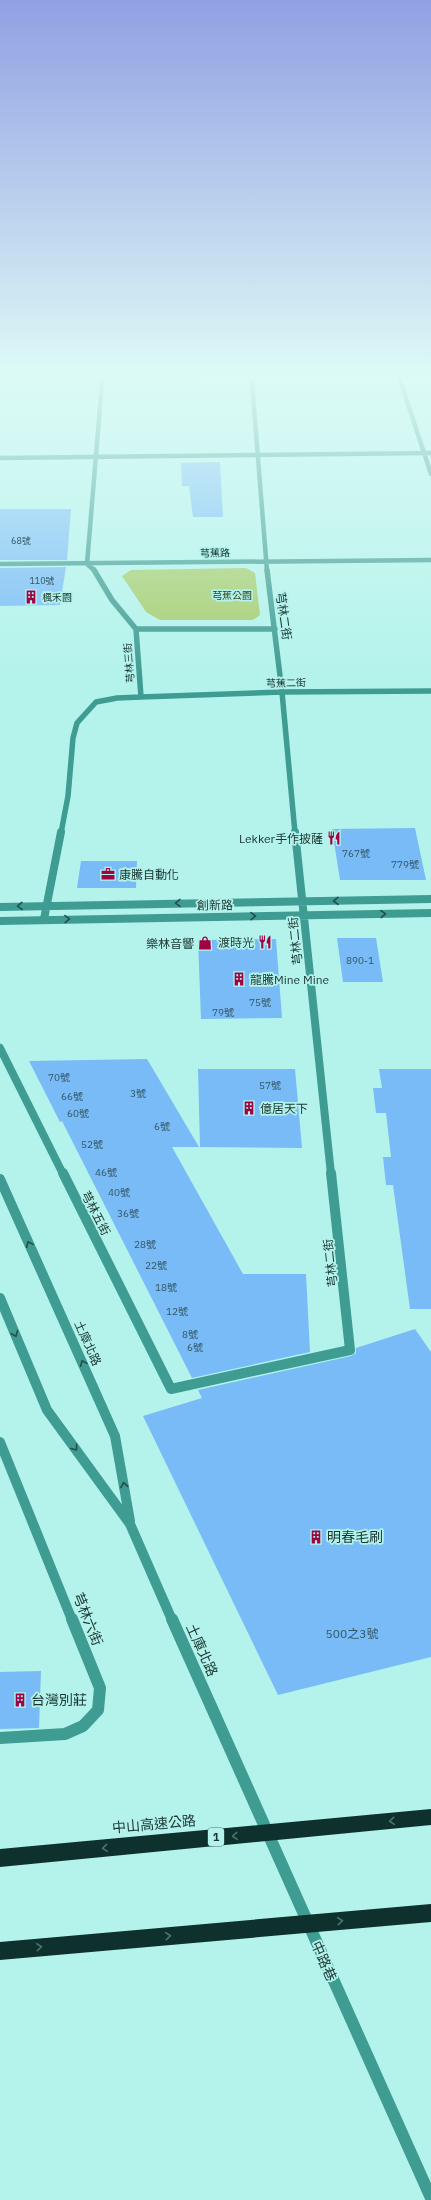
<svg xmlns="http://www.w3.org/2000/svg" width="431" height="2200" font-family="'IBM Plex Sans','Noto Sans TC',sans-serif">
  <rect width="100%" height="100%" fill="#b3f3eb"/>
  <!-- green -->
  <path fill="#a5cc6c" d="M246,568L255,573L260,615L253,620H160L146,612L122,576L131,570Z"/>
  <!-- building -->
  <path fill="#79bbf7" d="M220,462L223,517H193L189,486H182L181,463Z
    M0,509H71L67,560H0Z
    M66,567L60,605L0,606V568Z
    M415,828L426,880H340L332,829Z
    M81,861H137L136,888H77Z
    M337,938H376L383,982H343Z
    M276,939L282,1018L201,1019L198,940Z
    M147,1059L199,1147H172L243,1274H306L310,1352L192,1378L62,1121L60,1122L29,1061Z
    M198,1069H295L302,1148L200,1147Z
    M379,1069H431V1309H410L393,1185H386L383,1157H391L386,1113H376L373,1088H382Z
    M415,1329L431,1352V1657L278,1695L143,1416L202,1398L198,1390L351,1356L356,1353V1348Z
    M41,1671L39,1728L0,1729V1672Z"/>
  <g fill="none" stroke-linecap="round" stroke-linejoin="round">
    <!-- minor-far4 -->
    <path stroke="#3e9c93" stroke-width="4.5" d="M251,370L267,571
      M397,371L431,474
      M0,376L431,375
      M0,458L431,453
      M0,564L431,560
      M95,571L87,564L103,371"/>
    <!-- minor-far3 -->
    <path stroke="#3e9c93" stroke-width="5.5" d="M267,570L282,692L295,833
      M136,629H275
      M141,697L282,692L431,691
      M61,833L68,796L73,738L77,723L96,702L117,698L141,697L136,629L112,600L94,570"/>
    <!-- minor-far2 -->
    <path stroke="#3e9c93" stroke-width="8" d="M295,832L331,1174
      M0,907L431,899
      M44,919L61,832
      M0,921L431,913
      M0,1048L63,1174"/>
    <!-- minor-far1 -->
    <path stroke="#3e9c93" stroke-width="10" d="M63,1173L171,1389L350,1350L331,1173
      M0,1179L115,1436L130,1521
      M0,1298L47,1410L130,1524L172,1620
      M0,1442L72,1620"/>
    <!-- minor -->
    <path stroke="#3e9c93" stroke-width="12" d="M172,1619L431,2198
      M0,1738L65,1734L83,1726L98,1710L100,1688L72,1619"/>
    <!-- motorway -->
    <path fill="#0f312e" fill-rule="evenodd" d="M431,1809V1825L0,1867V1849Z
      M431,1904V1922L0,1960V1942Z"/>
  </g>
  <!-- one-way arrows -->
  <defs><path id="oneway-chevron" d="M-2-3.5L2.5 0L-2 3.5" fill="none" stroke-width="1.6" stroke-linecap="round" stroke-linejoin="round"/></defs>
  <g stroke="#244f4a">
    <use href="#oneway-chevron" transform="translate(336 901) rotate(179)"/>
    <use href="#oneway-chevron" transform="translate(178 903) rotate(179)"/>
    <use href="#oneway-chevron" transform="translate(20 906) rotate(178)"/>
    <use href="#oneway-chevron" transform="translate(383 914) rotate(-1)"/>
    <use href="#oneway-chevron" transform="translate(253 916) rotate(-1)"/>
    <use href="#oneway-chevron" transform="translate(67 919) rotate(-1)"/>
    <use href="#oneway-chevron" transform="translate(29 1244) rotate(-114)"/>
    <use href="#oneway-chevron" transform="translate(15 1334) rotate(68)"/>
    <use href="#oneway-chevron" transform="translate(83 1363) rotate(-114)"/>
    <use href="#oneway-chevron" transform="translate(75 1448) rotate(54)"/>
    <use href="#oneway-chevron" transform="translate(124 1485) rotate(-100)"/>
  </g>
  <g stroke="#487570">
    <use href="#oneway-chevron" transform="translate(392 1821) rotate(175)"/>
    <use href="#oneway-chevron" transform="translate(235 1836) rotate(175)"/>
    <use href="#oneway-chevron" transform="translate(105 1848) rotate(175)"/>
    <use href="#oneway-chevron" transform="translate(340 1921) rotate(-5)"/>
    <use href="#oneway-chevron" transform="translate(168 1936) rotate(-5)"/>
    <use href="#oneway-chevron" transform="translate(39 1947) rotate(-5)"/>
  </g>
  <!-- sky -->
  <linearGradient id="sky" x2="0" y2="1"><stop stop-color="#91a0e3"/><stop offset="0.55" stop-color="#ddfaf6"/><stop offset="1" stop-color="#ddfaf6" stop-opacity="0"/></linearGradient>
  <rect width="431" height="678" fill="url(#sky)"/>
  <!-- icons -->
  <defs>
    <g id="building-bare" transform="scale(1.08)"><path d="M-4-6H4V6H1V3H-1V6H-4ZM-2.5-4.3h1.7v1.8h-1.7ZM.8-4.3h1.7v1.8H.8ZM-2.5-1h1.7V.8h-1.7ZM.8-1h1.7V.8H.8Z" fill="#a00344" stroke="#b3f3eb" stroke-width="2.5" paint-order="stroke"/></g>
    <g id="restaurant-bare" transform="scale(1.08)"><path d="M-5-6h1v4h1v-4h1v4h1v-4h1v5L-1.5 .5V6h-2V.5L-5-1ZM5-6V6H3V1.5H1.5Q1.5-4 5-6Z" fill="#a00344" stroke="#b3f3eb" stroke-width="2.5" paint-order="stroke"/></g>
    <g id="office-bare" transform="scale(1.08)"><path d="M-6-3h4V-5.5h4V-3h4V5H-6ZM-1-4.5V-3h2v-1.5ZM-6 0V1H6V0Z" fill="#a00344" stroke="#b3f3eb" stroke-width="2.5" paint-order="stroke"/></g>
    <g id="shop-bare" transform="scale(1.08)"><path d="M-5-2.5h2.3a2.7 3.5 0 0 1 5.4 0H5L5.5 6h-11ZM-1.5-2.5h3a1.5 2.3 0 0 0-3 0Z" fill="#a00344" stroke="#b3f3eb" stroke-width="2.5" paint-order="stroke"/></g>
  </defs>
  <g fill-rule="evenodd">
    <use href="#building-bare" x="31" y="597"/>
    <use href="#restaurant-bare" x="334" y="838"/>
    <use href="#office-bare" x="108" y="874"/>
    <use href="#restaurant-bare" x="265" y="942"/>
    <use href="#shop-bare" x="205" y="943"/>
    <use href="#building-bare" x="239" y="979"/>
    <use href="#building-bare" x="249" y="1108"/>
    <use href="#building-bare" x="316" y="1537"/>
    <use href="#building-bare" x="20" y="1700"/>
  </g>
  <g text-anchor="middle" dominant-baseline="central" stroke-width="3.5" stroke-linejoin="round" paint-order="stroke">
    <!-- far-number labels -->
    <g font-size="9" fill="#325663">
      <text x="21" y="540">68號</text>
      <text x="42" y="580">110號</text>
    </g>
    <!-- far-street labels -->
    <g font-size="10" fill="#1b3532" stroke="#b3f3eb">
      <text transform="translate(215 553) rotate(-1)">芎蕉路</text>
      <text transform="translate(129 663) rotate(-94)">芎林三街</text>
      <text transform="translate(286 683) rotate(-1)">芎蕉二街</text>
    </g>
    <!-- far-park labels -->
    <g font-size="10" fill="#314118" stroke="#b3f3eb">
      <text x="232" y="595">芎蕉公園</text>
    </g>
    <!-- far-poi labels -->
    <g font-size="10" fill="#1b3532" stroke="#b3f3eb" text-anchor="start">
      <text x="42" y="597">楓禾園</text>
    </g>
    <!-- number labels -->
    <g font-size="10" fill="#325663">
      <text x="356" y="853">767號</text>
      <text x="405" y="864">779號</text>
      <text x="360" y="960">890-1</text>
      <text x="260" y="1002">75號</text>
      <text x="223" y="1012">79號</text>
      <text x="59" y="1077">70號</text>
      <text x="270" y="1085">57號</text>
      <text x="138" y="1093">3號</text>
      <text x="72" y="1096">66號</text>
      <text x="78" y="1113">60號</text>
      <text x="162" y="1126">6號</text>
      <text x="92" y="1144">52號</text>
      <text x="106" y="1172">46號</text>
      <text x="119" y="1192">40號</text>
      <text x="128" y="1213">36號</text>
      <text x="145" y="1244">28號</text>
      <text x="156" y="1265">22號</text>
      <text x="166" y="1287">18號</text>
      <text x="177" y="1311">12號</text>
      <text x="190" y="1334">8號</text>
      <text x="195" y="1347">6號</text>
    </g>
    <!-- shield labels -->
    <rect fill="#b3f3eb" stroke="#496e6a" stroke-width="1" x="208" y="1828" width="16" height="18" rx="3"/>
    <g font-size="11" font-weight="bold" fill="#1b3532">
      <text x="216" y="1837">1</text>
    </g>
    <!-- street labels -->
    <g font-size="12" fill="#1b3532" stroke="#b3f3eb">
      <text transform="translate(284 616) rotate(82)">芎林二街</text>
      <text transform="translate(215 905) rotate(-1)">創新路</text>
      <text transform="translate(295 941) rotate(-96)">芎林二街</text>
      <text transform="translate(96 1213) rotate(63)">芎林五街</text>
      <text transform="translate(330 1263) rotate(-96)">芎林二街</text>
      <text transform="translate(88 1343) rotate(66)">土庫北路</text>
    </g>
    <!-- poi labels -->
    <g font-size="12" fill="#1b3532" stroke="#b3f3eb" text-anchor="end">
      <text x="323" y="838">Lekker手作披薩</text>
      <text x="119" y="874" text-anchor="start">康騰自動化</text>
      <text x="254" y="942">渡時光</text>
      <text x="194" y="943">樂林音響</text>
      <text x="250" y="979" text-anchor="start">龍騰Mine Mine</text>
      <text x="260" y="1108" text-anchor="start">億居天下</text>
    </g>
    <!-- near-number labels -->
    <g font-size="12" fill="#325663">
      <text x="352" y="1633">500之3號</text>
    </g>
    <!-- near-poi labels -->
    <g font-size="14" fill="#1b3532" stroke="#b3f3eb" text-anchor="start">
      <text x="327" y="1537">明春毛刷</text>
      <text x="31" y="1700">台灣別莊</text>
    </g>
    <!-- near-street labels -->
    <g font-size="14" fill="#1b3532" stroke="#b3f3eb">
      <text transform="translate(88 1619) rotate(68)">芎林六街</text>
      <text transform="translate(202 1650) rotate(66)">土庫北路</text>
      <text transform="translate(154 1824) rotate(-5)">中山高速公路</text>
      <text transform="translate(324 1961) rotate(66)">中路巷</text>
    </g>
  </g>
</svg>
